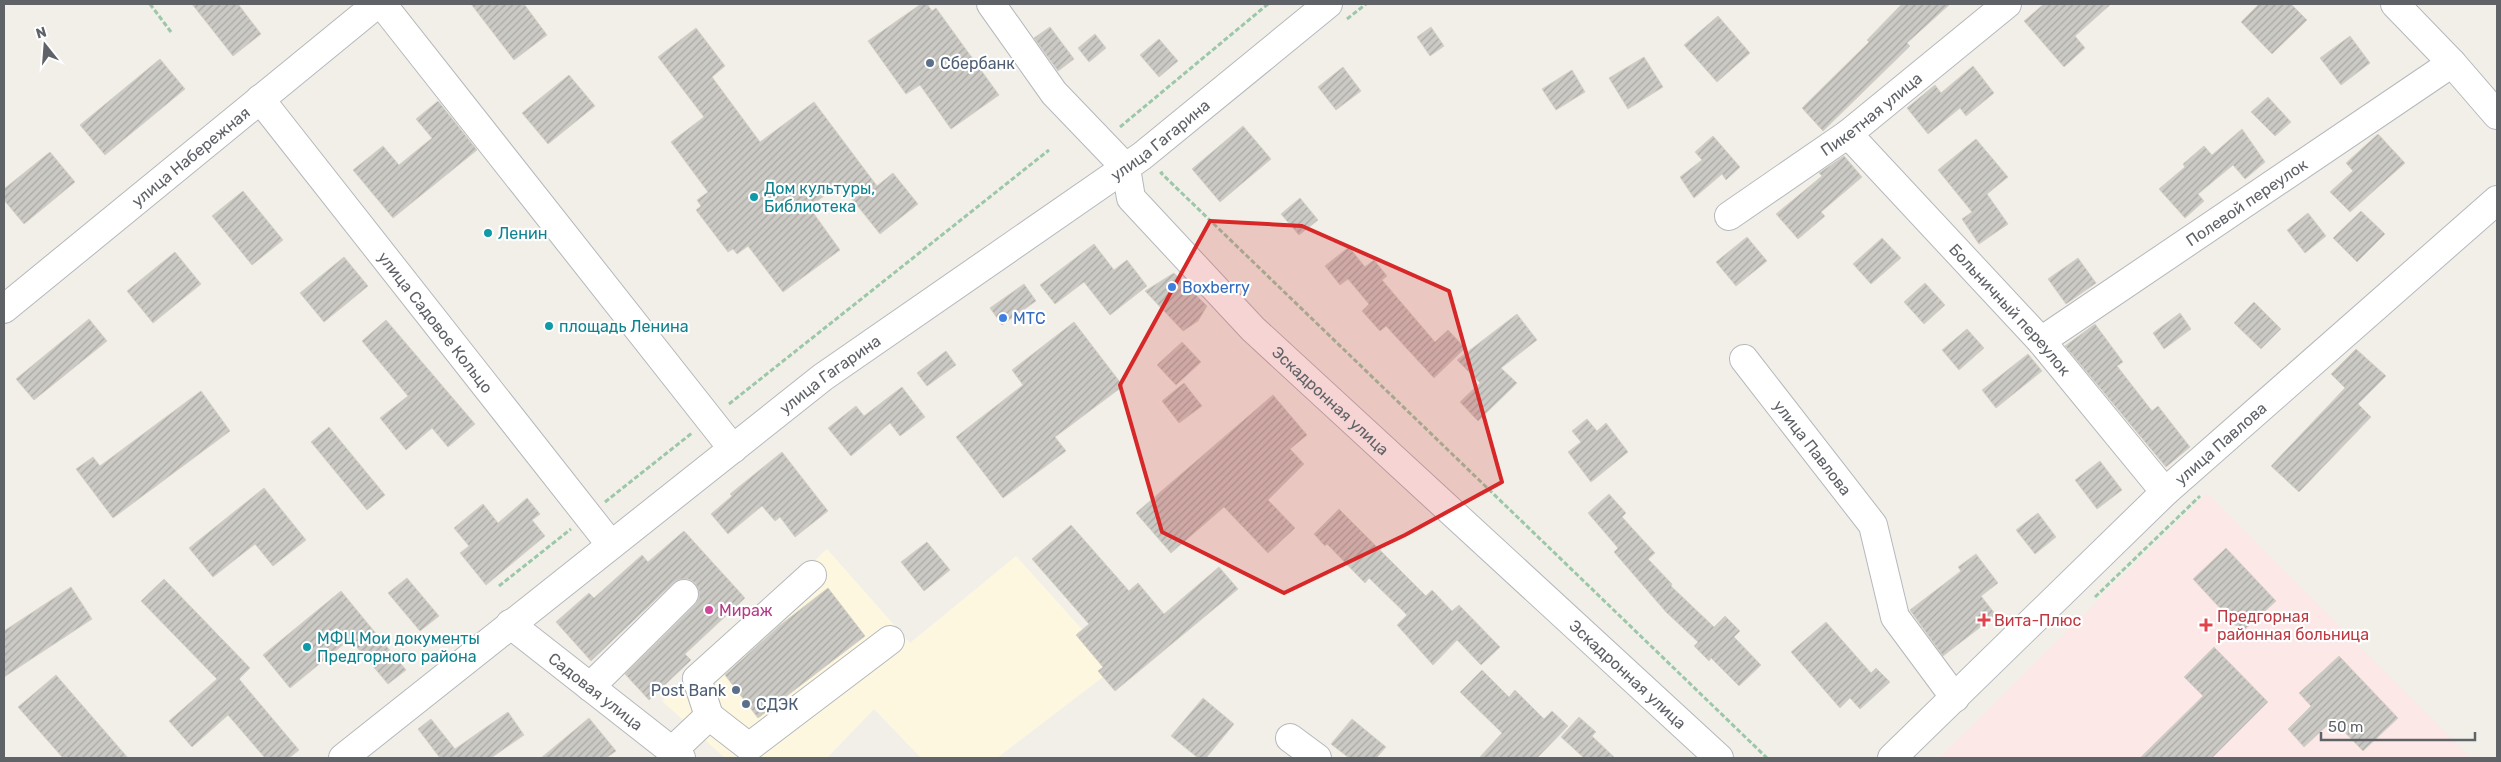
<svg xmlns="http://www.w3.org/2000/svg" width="2501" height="762" font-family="Rubik,sans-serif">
  <defs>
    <pattern id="building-hatch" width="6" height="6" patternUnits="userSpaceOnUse" patternTransform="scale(1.25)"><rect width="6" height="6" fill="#cccac5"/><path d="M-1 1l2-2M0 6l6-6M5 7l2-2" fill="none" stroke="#a9a8a4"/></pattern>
  </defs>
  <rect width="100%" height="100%" fill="#f1efe8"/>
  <!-- commercial -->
  <path fill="#fef7e0" d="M827,549L910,643L1016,556L1116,667L997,758H921L874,709L827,758H725L662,701Z"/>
  <!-- medical -->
  <path fill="#fce8e6" d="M2207,493L2471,758H1939Z"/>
  <!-- building -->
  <path fill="url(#building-hatch)" stroke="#d6d1c6" d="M192,4H238L261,34L233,56Z
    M471,4H524L547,35L514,60Z
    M921,4H927L932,11L936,8L999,95L951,129L920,85L906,94L868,41Z
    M1902,4H1950L1907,43L1910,46L1823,131L1802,108L1869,42L1867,40Z
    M2044,4H2111L2075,36L2085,48L2064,67L2024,21Z
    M2259,4H2291L2307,20L2272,54L2241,22Z
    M1718,16L1750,53L1717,82L1684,45Z
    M1050,27L1074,59L1058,71L1034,38Z
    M1431,27L1444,46L1430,56L1417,37Z
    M696,28L725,66L712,77L760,142L814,102L877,186L893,173L918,204L880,234L840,184L809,207L840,250L783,292L748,246L737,254L733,249L728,252L696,210L701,206L697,200L708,192L671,142L704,117L658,57Z
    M1095,34L1106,48L1089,62L1078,48Z
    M2350,36L2370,63L2341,85L2320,58Z
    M1159,39L1178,61L1159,77L1140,55Z
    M1644,57L1663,87L1628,109L1609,78Z
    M160,59L185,89L105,155L80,125Z
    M1973,66L1994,93L1966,116L1960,108L1928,134L1907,108L1935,85L1941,93Z
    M1343,67L1361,91L1336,110L1318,87Z
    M1572,70L1585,92L1556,110L1542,89Z
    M569,75L595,106L548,144L522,113Z
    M2268,97L2291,122L2275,136L2251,112Z
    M438,101L477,150L393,218L353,170L383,146L399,165L432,138L416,119Z
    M1243,126L1271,159L1220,202L1192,169Z
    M2242,129L2265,162L2245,179L2233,165L2198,194L2204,201L2185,218L2159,189L2185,167L2183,164L2204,146L2212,155Z
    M2378,134L2405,163L2350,212L2330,192L2353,171L2346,163Z
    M1713,136L1740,167L1726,180L1722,174L1694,198L1680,177L1702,160L1695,152Z
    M1976,139L2008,177L1987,194L2008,224L1979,244L1962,219L1972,212L1938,170Z
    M50,152L75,182L24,224L4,200V189Z
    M1844,156L1862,177L1821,212L1825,216L1798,239L1776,214L1822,176L1819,173Z
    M243,191L283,240L252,265L212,216Z
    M1300,198L1318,220L1299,235L1281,214Z
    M2361,211L2385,234L2357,262L2333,238Z
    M2308,213L2326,236L2305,253L2287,230Z
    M1747,237L1767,261L1736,286L1716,262Z
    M1882,238L1901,258L1871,284L1853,264Z
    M1094,244L1114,270L1127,260L1147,286L1110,315L1084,282L1055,304L1040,285Z
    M1349,247L1365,267L1374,260L1387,276L1382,280L1435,342L1448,330L1465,348L1434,378L1386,326L1380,331L1362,311L1369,304L1348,279L1340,285L1325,266Z
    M175,252L201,284L153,323L127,291Z
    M344,257L368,286L324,322L300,293Z
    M2078,258L2096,283L2066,304L2048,279Z
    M1174,273L1207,306L1198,321L1183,331L1145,291Z
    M1925,283L1945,305L1924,324L1904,302Z
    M1024,284L1036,301L1002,325L990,308Z
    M2254,302L2281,329L2261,349L2234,323Z
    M2180,313L2191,329L2164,349L2153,333Z
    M1517,314L1537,340L1501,368L1517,383L1478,421L1460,402L1480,383L1457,360Z
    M89,319L107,341L34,400L16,379Z
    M386,320L475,424L448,447L432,428L406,450L380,418L408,396L362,341Z
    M1074,322L1123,386L1055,437L1066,451L1003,498L956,437L1023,385L1012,370Z
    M2095,324L2123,362L2117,366L2152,411L2158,406L2190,447L2166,467L2065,346Z
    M1967,329L1984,348L1959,370L1942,350Z
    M1182,342L1201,362L1176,385L1157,365Z
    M2356,349L2386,376L2358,404L2371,417L2299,492L2271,466L2345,388L2331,374Z
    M946,351L956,365L927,386L917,373Z
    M2028,354L2042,371L1996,408L1982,390Z
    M1184,383L1202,406L1179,423L1162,401Z
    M902,387L925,417L900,436L890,423L851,456L828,428L856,406L864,416Z
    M201,391L230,431L113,518L76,469L93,457L100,466Z
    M1273,395L1307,435L1290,449L1304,464L1268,500L1295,528L1268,553L1224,507L1171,553L1136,513Z
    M1587,419L1597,431L1606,423L1628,452L1591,482L1568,452L1581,442L1572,431Z
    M329,427L385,495L367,510L311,442Z
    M782,452L828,511L795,537L780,517L775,521L762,506L728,534L711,514L732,496L730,494Z
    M2100,461L2122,490L2097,509L2075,480Z
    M264,488L306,540L273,566L255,544L213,577L189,548Z
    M1609,494L1626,513L1622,517L1655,553L1648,559L1672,584L1671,586L1714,627L1725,616L1740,631L1734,637L1761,665L1739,686L1711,658L1709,661L1694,646L1698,642L1666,612L1614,552L1618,548L1588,513Z
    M527,498L540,514L532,520L545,536L486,585L460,553L469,546L454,528L483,504L498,523Z
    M1339,509L1426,596L1432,590L1452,611L1459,605L1500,647L1481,665L1457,640L1433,665L1397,625L1407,615L1369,578L1365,583L1327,544L1325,546L1314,534Z
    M2038,513L2056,537L2035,554L2016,530Z
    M1071,525L1129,591L1138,583L1164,614L1219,567L1238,589L1115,691L1098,671L1103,667L1076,635L1089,624L1032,559Z
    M684,531L745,598L685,654L691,660L649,700L625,674L695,605L699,598V591L695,583L688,579H681L673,583L591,661L556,622L589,593L594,598L642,555L648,562Z
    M927,542L950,570L924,591L901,562Z
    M2226,548L2276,601L2242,632L2193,579Z
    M1976,554L1998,583L1981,596L1996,615L1943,656L1910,610L1961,571L1958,567Z
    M407,578L439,616L420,631L388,593Z
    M164,579L250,668L239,679L299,750L289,758H265L228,715L192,747L169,721L217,679L141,601Z
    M71,587L92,619L4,677V631Z
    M828,588L865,636L758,718L725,675L779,626Z
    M341,591L406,670L388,684L350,639L290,688L263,655Z
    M1826,622L1871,673L1876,668L1890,682L1860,709L1850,698L1840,708L1791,652Z
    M2214,647L2268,702L2212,758H2140L2203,696L2184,677Z
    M2339,656L2398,718L2363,751L2333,720L2304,747L2288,729L2311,706L2299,693Z
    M1482,670L1509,697L1515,690L1544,719L1552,711L1568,726L1537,758H1479L1502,733L1460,692Z
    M56,675L128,758H63L18,707Z
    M1203,698L1234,724L1206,758H1198L1171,736Z
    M508,712L524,735L491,758H440L418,729L431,719L455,749Z
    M1579,717L1596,732L1592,736L1615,758H1584L1561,737Z
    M589,718L616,751L606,758H541Z
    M1352,719L1386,747L1376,758H1349L1331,744Z"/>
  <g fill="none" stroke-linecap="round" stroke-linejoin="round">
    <!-- minor casing -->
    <g stroke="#b5b8bc" stroke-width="30">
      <g id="minor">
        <path d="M382,4L733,449"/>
        <path id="s1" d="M991,4L1054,93L1126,168L1131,198L1253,329L1719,758"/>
        <path d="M2395,4L2452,63L2497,115"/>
        <path id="s2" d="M260,99L611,545"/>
        <path id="s3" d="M1848,134L2041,341L2165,492"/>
        <path id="s4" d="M1729,216L1848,134L2007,4"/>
        <path id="s5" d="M4,309L377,4"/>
        <path id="s6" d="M2041,341L2452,63"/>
        <path id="s7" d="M1744,359L1873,525L1895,617L1955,698"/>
        <path id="s8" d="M510,624L681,758"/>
        <path d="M590,687L684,594"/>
        <path d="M709,716L697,679L812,575"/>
        <path d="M1290,738L1317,758"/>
        <path d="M672,751L709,716L749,747L890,640"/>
        <path id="s9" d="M343,758L823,377L1142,156L1328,4"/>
        <path id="s10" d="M1892,758L2165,492L2497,200"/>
      </g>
    </g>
    <!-- path -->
    <path stroke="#9cc7a9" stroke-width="3" stroke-dasharray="5 2.5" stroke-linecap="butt" d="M150,4L171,32
      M1347,19L1366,4
      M1120,127L1268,4
      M1163,172L1161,173L1767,758
      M729,404L1049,150
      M605,502L692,433
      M499,586L571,529
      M2095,597L2200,496"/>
    <!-- minor -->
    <use href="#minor" stroke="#fff" stroke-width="28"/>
  </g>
  <!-- marked area -->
  <path fill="#d62828" fill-opacity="0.2" stroke="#d62828" stroke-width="4" stroke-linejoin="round" d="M1210,221L1302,226L1449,291L1502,482L1405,535L1284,593L1162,532L1120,385Z"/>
  <!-- markers -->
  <g fill="#5c6f8a" stroke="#fff" stroke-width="2">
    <circle cx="930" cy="63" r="5"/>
    <circle cx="736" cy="690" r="5"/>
    <circle cx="746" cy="704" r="5"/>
  </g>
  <g fill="#0f9aa8" stroke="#fff" stroke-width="2">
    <circle cx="754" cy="197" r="5"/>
    <circle cx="488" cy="233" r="5"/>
    <circle cx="549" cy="326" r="5"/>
    <circle cx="307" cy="647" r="5"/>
  </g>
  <g fill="#3f7fe0" stroke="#fff" stroke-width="2">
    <circle cx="1172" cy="287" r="5"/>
    <circle cx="1003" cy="318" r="5"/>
  </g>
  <circle fill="#d1479c" stroke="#fff" stroke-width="2" cx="709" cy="610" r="5"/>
  <g fill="#e0444e" stroke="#fff" stroke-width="2">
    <path d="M1981.5 612.5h5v5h5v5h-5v5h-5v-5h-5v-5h5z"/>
    <path d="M2203.5 617.5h5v5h5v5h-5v5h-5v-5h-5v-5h5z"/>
  </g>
  <g text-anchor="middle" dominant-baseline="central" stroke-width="4.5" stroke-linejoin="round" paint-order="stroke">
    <!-- service labels -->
    <g font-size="16" fill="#4e5e75" stroke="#fff" text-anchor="start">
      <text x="940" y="63">Сбербанк</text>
      <text x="726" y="690" text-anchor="end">Post Bank</text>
      <text x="756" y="704">СДЭК</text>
    </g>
    <!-- street labels -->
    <g font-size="16" fill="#5f6368" stroke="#fff">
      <text stroke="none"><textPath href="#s4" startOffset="175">Пикетная улица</textPath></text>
      <text stroke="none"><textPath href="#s9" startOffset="1025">улица Гагарина</textPath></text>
      <text stroke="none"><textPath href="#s5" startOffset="241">улица Набережная</textPath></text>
      <text stroke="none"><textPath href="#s6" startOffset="248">Полевой переулок</textPath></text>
      <text stroke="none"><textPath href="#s3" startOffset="239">Больничный переулок</textPath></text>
      <text stroke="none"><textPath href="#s2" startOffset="284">улица Садовое Кольцо</textPath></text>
      <text stroke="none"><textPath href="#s9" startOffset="620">улица Гагарина</textPath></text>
      <text stroke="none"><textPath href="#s1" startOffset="528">Эскадронная улица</textPath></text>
      <text stroke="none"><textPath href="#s10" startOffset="455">улица Павлова</textPath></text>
      <text stroke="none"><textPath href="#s7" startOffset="112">улица Павлова</textPath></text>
      <text stroke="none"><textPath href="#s1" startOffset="932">Эскадронная улица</textPath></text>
      <text stroke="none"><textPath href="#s8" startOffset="109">Садовая улица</textPath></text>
    </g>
    <!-- culture labels -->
    <g font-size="16" fill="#0d838f" stroke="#fff" text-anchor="start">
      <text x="764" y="188">Дом культуры,<tspan x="764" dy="18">Библиотека</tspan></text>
      <text x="498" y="233">Ленин</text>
      <text x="559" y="326">площадь Ленина</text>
      <text x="317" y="638">МФЦ Мои документы<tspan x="317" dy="18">Предгорного района</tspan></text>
    </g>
    <!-- shop labels -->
    <g font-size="16" fill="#366cbe" stroke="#fff" text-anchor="start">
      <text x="1182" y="287">Boxberry</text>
      <text x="1013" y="318">МТС</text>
    </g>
    <!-- hotel labels -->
    <g font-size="16" fill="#b23c85" stroke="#fff" text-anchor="start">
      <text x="719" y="610">Мираж</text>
    </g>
    <!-- health labels -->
    <g font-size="16" fill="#be3a42" stroke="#fff" text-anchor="start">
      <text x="2217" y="616">Предгорная<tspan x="2217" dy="18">районная больница</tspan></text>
      <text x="1994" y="620">Вита-Плюс</text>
    </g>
  </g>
  <!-- border -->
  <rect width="2501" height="762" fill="none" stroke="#5f6368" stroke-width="10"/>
  <!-- north arrow -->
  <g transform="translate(45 45) rotate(343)" stroke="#ffffff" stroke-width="4" paint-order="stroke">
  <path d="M0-4L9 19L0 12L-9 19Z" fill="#5f6368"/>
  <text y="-8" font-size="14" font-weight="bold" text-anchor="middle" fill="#5f6368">N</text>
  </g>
  <!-- scale -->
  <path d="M2321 732v8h154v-8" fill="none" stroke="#5f6368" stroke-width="2.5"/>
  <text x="2328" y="732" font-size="15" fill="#5f6368" stroke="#ffffff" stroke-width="4" paint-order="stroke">50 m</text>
</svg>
